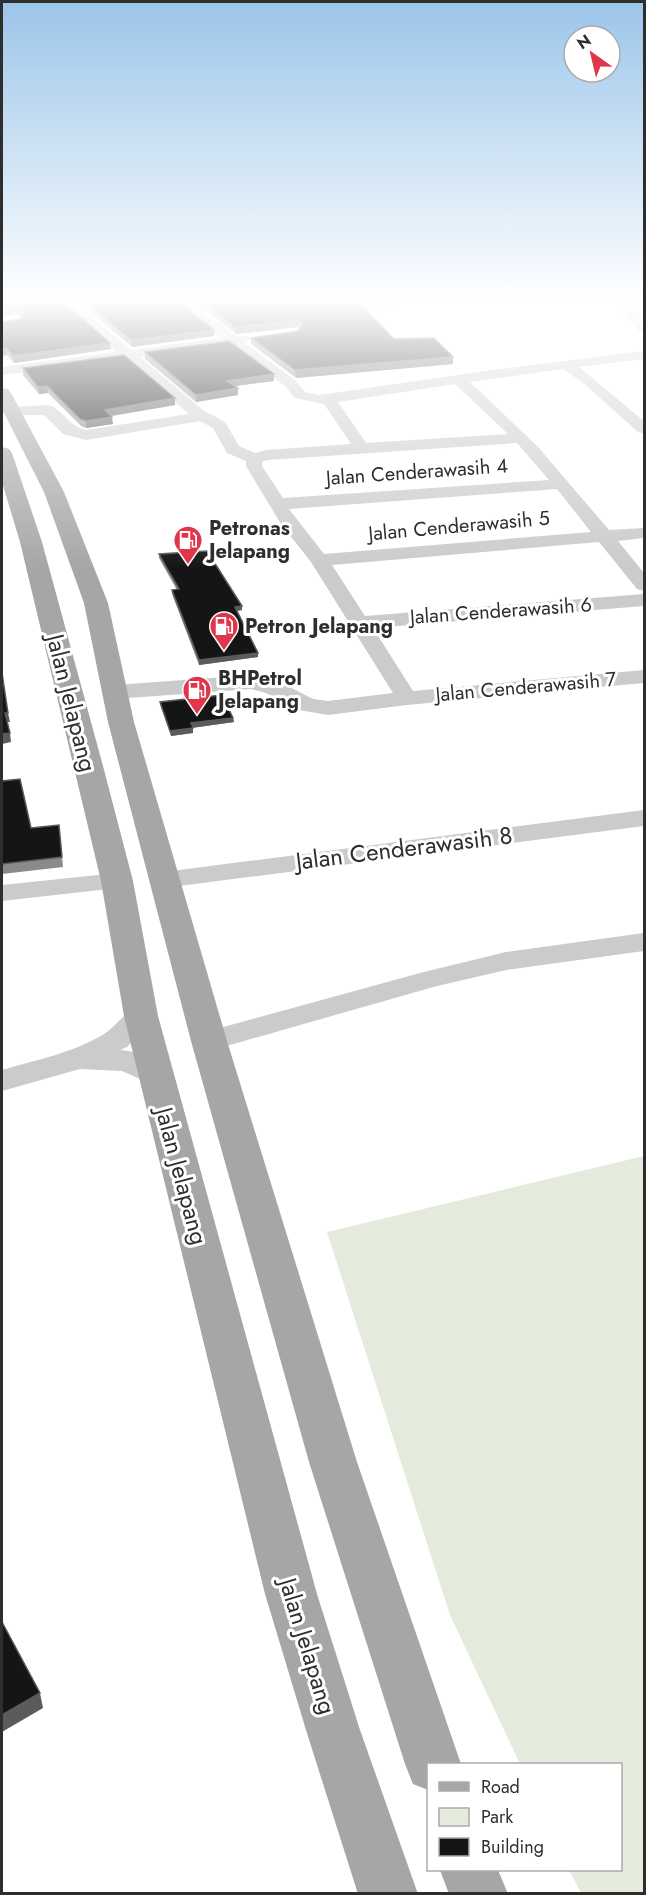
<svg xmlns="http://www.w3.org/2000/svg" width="646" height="1895" font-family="Jost,sans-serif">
  <rect width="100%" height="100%" fill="#fff"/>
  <!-- green -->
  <path fill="#e5ebdc" d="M644,1156V1893H581L569,1870H620V1764H520L450,1615L327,1232Z"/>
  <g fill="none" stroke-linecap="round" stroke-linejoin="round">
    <!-- minor -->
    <path fill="#cbcbcb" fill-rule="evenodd" d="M62,303H76L131,350L221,338L177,303H192L236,336H248L250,339L245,343L295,380L305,392L319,395L500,369L644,351V359L579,367L644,421V434L638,432L582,382L563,369L470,382L538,447L609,530L644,528V538L618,541L644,573V591L637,589L599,542L332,565L365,616L644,594V606L373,628L413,691L644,670V683L407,705L328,715L299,710L266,693L251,689L115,699L107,697L104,692L107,687L115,685L252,675L282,683L313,699L328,701L393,693L311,562L281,524L246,466V461L227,453L213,428L200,421L86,440L63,434L44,415H6L4,412L12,407L48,405C63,409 68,426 86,430L189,414L125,359L2,375V367L116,352ZM230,345L285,386L295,398L324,404L351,444L266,450L255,453L239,446L225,422L203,410L140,357ZM455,384L508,434L366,443L338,402ZM517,443L549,480L283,498L262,466V462L268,460ZM557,489L591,532L324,554L289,509Z
      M620,303H644V309H635L644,320V332L639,331L620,309L618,306Z
      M644,810V826L164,888L154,886L151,880L154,874L164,872Z
      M117,873L127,875L130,881L127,887L2,901V885Z
      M644,933V951L506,970L437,986L209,1051L198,1048L194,1041L198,1034L420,973L506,952Z
      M141,1006L152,1009L156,1016L127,1047L120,1050C137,1051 163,1060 172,1075L167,1082L156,1086L122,1071L80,1069L2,1091V1070C36,1060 73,1053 104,1034C118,1025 124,1011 141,1006Z"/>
    <!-- primary -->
    <path fill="#a6a6a6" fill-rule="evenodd" d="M2,388L8,389L11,393L64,492L108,603L134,722L227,1041L357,1462L461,1764H428V1790L413,1784L405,1764L309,1462L191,1041L108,722L84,603L44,492L2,409Z
      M2,447L9,449L12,453L42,542L103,766L133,881L158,1016L317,1594L360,1730L418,1894H358L306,1730L265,1594L124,1016L101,881L20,542L2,482Z
      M440,1870H498L508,1894H449Z"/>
  </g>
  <!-- wall -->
  <path fill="#8a8a8a" d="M2,303H65L111,349L14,363L7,355L2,356V322L20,319L21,317L15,314L2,316Z
    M80,303H181L214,336L132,347Z
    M196,303H398V304L360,305L394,339L453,357V364L296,378L251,344V338L298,331L299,328L298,327L236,334Z
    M145,352L274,374V381L235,386L238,388V395L196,402L145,359Z
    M23,368L175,398V405L111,416L113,424L86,428L81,426L48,393L39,394L23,375Z
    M159,554L242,610L237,611L258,653V657L199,665L172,594V590H177L159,558Z
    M160,702L233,718L234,722L192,728L193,733L171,736L161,707Z
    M2,781L31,828L59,825L63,867L2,874Z"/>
  <!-- shaded-wall -->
  <path fill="#5b5b5b" d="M14,307L15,314L2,316V317V309Z
    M298,320V327L236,334L235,327Z
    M214,330V336L132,347L131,340Z
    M110,343L111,349L14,363L13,356Z
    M6,348L7,355L2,356V349Z
    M453,357V364L296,378L295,370Z
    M274,374V381L227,387V381Z
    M47,386L48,393L39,394L38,387Z
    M238,388V395L196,402V395Z
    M175,398V405L105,417V410Z
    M112,417L113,424L86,428V421Z
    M242,606V610L235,611V607Z
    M258,653V657L199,665V660Z
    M5,713H8L10,722H6Z
    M233,718L234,722L191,728V723Z
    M193,728V733L171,736L170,731Z
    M10,733L11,742L2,744V734Z
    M40,1693L43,1708L2,1732V1715Z"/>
  <!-- building -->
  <path fill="#151515" stroke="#5b5b5b" stroke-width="1.5" d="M2,303H65L110,343L13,356L6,348L2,349V322L20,319L23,313L14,307L2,309Z
    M87,303H181L214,330L131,340Z
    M204,303H359L394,339L434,338L453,357L295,370L251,338L298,331L302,324L298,320L235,327Z
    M229,341L274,374L227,381L238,388L196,395L145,352Z
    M124,355L175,398L105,410L112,417L86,421L80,419L47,386L38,387L23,368Z
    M207,551L242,606L235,607L258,653L199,660L172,590L179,589L159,554Z
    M2,673L8,713H5L10,733L2,734Z
    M222,695L233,718L191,723L193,728L170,731L160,702Z
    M20,779L31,828L59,825L62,857L2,864V781Z
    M2,1622L40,1693L2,1715Z"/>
  <!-- sky -->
  <linearGradient id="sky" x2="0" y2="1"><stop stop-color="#9bc5e9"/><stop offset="0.53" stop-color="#fff"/><stop offset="1" stop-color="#fff" stop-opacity="0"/></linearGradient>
  <rect width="646" height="568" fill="url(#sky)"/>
  <!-- icons -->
  <defs>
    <g id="fuel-pin" transform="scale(1.5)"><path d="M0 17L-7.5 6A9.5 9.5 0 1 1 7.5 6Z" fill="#e13549" stroke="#fff"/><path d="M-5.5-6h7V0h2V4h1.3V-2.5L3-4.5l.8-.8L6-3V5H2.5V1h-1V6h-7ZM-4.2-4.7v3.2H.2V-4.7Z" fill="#fff"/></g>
  </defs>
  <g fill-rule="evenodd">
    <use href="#fuel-pin" x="188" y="540"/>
    <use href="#fuel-pin" x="224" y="626"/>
    <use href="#fuel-pin" x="197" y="690"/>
  </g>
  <g text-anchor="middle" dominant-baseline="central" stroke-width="6" stroke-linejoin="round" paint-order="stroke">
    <!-- far-street labels -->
    <g font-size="20" fill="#2e2e2e" stroke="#fff">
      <text transform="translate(417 472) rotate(-4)">Jalan Cenderawasih 4</text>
      <text transform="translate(459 526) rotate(-5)">Jalan Cenderawasih 5</text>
      <text transform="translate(501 611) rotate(-4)">Jalan Cenderawasih 6</text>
      <text transform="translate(526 687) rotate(-5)">Jalan Cenderawasih 7</text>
    </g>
    <!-- far-poi labels -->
    <g font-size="20" font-weight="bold" fill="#2e2e2e" stroke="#fff" text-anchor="start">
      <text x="209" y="528">Petronas<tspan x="209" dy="23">Jelapang</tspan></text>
      <text x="245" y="626">Petron Jelapang</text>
      <text x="218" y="678">BHPetrol<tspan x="218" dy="23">Jelapang</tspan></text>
    </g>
    <!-- street labels -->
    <g font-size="24" fill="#2e2e2e" stroke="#fff">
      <text transform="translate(72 703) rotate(76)">Jalan Jelapang</text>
      <text transform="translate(404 848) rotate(-7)">Jalan Cenderawasih 8</text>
      <text transform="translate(182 1176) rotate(75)">Jalan Jelapang</text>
      <text transform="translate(308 1646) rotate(73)">Jalan Jelapang</text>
    </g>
  </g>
  <!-- border -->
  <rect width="646" height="1895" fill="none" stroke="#2e2e2e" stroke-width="6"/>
  <!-- legend -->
  <rect x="427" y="1763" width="195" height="108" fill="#ffffff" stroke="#ababab" stroke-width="1.5"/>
  <rect x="439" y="1782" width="30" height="9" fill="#a6a6a6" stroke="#ababab" stroke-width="1.5"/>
  <text x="481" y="1793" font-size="18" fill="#2e2e2e">Road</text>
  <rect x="439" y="1808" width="30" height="18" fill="#e5ebdc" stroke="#ababab" stroke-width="1.5"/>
  <text x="481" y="1823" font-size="18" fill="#2e2e2e">Park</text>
  <rect x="439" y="1838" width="30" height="18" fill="#151515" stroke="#ababab" stroke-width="1.5"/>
  <text x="481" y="1853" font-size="18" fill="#2e2e2e">Building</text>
  <!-- north arrow -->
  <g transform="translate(592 54) rotate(326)"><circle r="28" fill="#ffffff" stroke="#ababab" stroke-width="1.5"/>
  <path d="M0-4.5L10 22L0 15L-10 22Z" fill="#e13549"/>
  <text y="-9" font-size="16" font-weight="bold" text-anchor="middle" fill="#2e2e2e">N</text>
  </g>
</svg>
